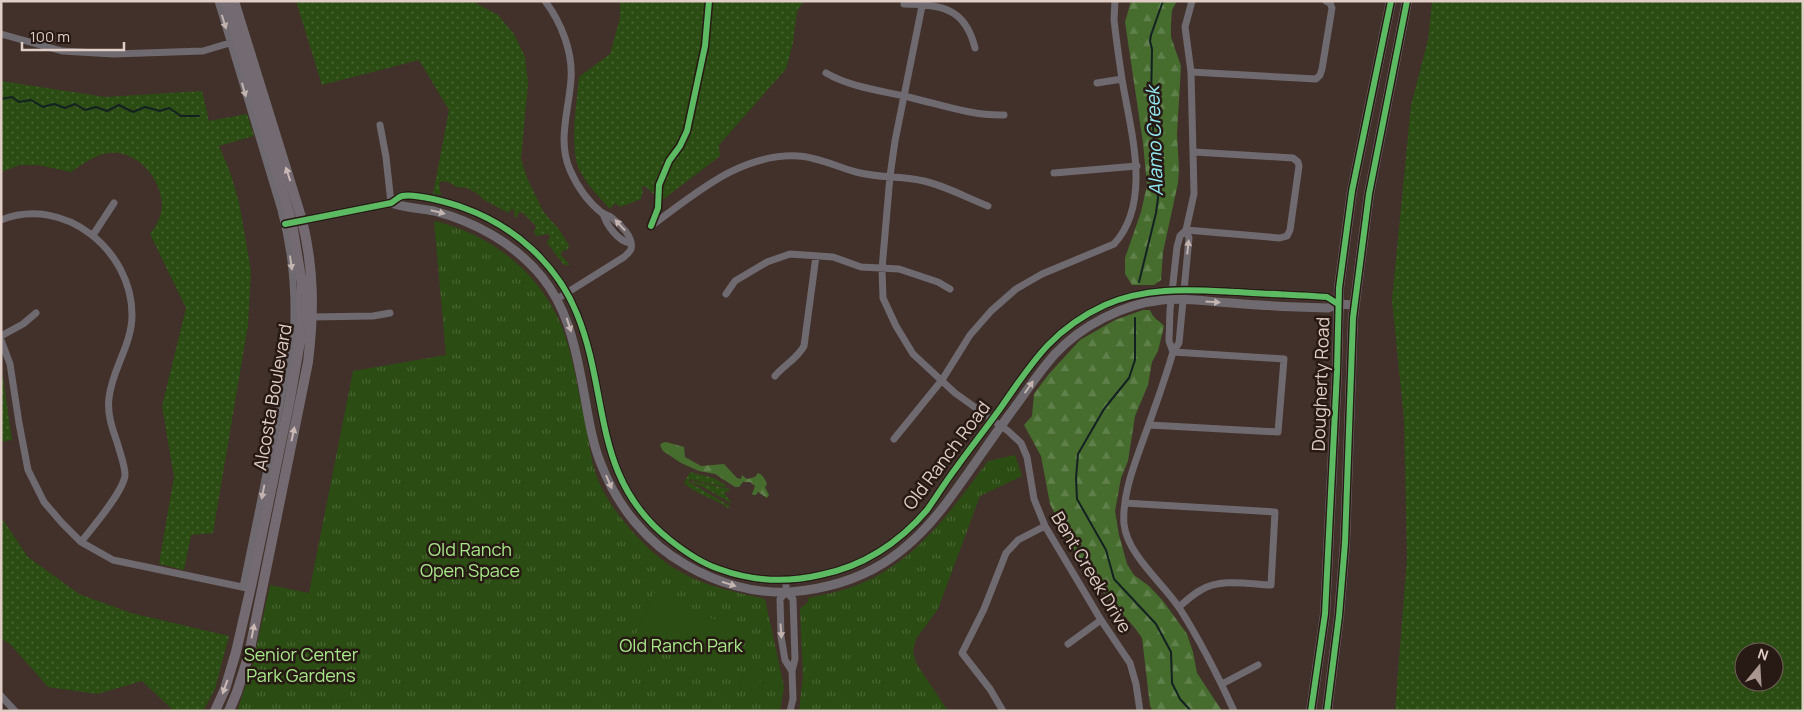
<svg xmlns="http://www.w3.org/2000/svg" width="1804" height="712" font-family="Manrope,sans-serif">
  <defs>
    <pattern id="grass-dots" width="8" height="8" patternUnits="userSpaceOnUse" patternTransform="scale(1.25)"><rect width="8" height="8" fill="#2b4c12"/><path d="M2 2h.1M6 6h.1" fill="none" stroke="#496533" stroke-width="1.8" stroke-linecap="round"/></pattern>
    <pattern id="forest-firs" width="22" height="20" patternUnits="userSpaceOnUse" patternTransform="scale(1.25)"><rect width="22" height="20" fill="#466c2e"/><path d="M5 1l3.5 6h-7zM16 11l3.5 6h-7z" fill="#60804b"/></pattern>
    <pattern id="park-tufts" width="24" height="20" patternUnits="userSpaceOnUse" patternTransform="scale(1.25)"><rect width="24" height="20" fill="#2b4c12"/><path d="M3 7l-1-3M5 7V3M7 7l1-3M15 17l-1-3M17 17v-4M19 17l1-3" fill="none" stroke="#496533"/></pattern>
  </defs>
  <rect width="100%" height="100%" fill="#41312a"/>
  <!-- grass -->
  <path fill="url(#grass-dots)" fill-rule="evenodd" d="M296,1H472L498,15L514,34L525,57L528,83L521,159L527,178L544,213L558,228L569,245L568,249L561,252V255L570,265H564L547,243L550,236L548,234L536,236L534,232L536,226L523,213L519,212L516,219L514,215V210L512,209L508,213L484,200L478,194L467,188L457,187L448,182L442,181L439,183L441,195L433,194L449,110L419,60L322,85Z
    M620,1H804L797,11L793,43L786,69L719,145L720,156L661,201L646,187L641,186L643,191L641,199L620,207L615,203L610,209C600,198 589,187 581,173C568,151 577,103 579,77L610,54L620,18Z
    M1432,1H1803V711H1395L1407,558L1404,420L1392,300L1411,105L1428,40ZM1744,652H1774V682H1744Z
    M1,81L105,97L202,91L209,121L247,114L254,136L219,146L230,172L239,202L251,271L248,325L213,533L191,535L184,570L159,564L174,477L162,406L186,308L150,234C156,226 162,216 162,205C161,179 138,150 109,153C94,155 83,164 71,172L38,165H20L1,172Z
    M1,377H3L12,440L1,442Z
    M690,472L714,478L727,486L725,487L693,480L690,479L689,482L730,506L728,508C714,498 696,495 684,483Z
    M692,481L730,489L729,491L725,492V494L732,504L705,488L691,482Z
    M1,517L28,557L79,594L131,613L229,636L215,689L203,711H174L142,681L97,694L48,687L10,644L1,639Z"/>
  <!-- forest -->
  <path fill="url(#forest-firs)" d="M1131,1H1177L1172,10L1171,24V37L1181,66L1177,134L1179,169L1178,183L1163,252L1161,280L1154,285H1132L1125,274V258L1141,212L1147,185L1143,143L1125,22Z
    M1143,310H1150C1155,321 1157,318 1164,326L1158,351L1152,362L1148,385L1135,416L1128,461L1121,478L1115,511L1119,535L1127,564L1134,575L1149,586L1163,601L1187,634L1193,652L1197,673L1222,711H1153L1150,706L1142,638L1135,628L1087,574L1079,561L1050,504L1041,456L1024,425L1032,416L1034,394L1048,375L1080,340L1115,320Z
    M666,442L684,447L685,457L701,466L724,464L737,478L741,479L742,475L747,479L755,477L758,473C762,474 766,480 767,484L765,487L769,495L767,498L758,492L756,495H753L752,494L755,486L750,482H743L739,487H735L715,474L699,471L681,463L663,451L660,445L662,443Z"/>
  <!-- park -->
  <path fill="url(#park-tufts)" d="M434,221C486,233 532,266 556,314C572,345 576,383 584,416C589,439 590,461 599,482C612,513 650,555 679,571C706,587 736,592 765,599L784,687L780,711H237L252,667L270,585L309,593L353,371L446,355Z
    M1015,455L1022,476L980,496L938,609L916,639L913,651L916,663L948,711H799L803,676L800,609L808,602V598C826,594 843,591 860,584C918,560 952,509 988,461Z"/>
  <!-- garden -->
  <path fill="#2b4c12" d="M654,593L743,632L725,673L636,634Z
    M633,636L659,647L649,670L625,659L624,657Z
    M744,672L759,678L760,682L757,689L754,691L739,685Z
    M349,688L351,699L333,703L330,692Z"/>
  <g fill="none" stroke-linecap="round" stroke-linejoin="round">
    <!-- stream -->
    <path stroke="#142122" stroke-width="2" d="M1,99L12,97L19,102L31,100L43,107L54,104L65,108L75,104L85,110L96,107L107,111L119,105L133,112L145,107L160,111L169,108L181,116H199
      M1139,282L1156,213L1158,198L1151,101L1152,49L1150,41L1151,35L1163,1
      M1135,318V360L1129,378L1104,409L1078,454L1076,478L1077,499L1106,550L1114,579L1156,624L1171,652L1172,683L1180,699L1191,711"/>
    <!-- minor -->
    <path stroke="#6f6970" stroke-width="7" d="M218,1L281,210C293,254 296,297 293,342L243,587
      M545,1C561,22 573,52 571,79C569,110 557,141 570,170C577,186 588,202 602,213C605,215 609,215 612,218C620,224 634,237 631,249C630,252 626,255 624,257L557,299
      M923,1L895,141L890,176L882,269L883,298L896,326L913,354L955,393L1008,431L1021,443L1027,457L1034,499L1045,526L1101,620L1130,663L1136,684L1140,711
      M904,4C941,5 965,7 975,48
      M1,34L62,51L114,54L203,51L233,42
      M1191,72L1316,79L1320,75L1322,69L1332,8L1330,3L1326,1
      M826,73C852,88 884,91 912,98C942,105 973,116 1004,115
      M1097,83L1122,79
      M380,125L386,157L391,203
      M1054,173L1137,166
      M603,213C606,225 618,241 630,243
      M1,220C64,195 132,250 132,315C132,345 112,369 109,398C107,413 112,428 117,442C120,453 125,465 125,475C124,491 92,528 81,542
      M651,226C695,194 740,153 798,156C818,157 837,167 856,172C878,178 902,176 924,181C946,186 967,198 988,206
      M1186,230L1189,238L1179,343L1173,352C1164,383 1153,413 1142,443C1133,468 1122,497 1124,524C1127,555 1165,585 1180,609C1201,642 1218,676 1234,711
      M1186,230L1280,238L1287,236L1290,230L1299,166L1298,162L1293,158L1194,152
      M93,235L114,203
      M726,294L735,281L767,262L790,254L833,257L861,267L899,269L938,282L950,289
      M312,317L373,316L390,313
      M1,336L23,324L36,313
      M1,340L10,364L19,423L28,470L44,502L62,523L81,542L113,560L247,588
      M1173,352L1169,341L1170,310L1177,247L1180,236L1186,230L1194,194L1191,72L1185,27L1192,1
      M775,376C784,365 797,359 804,346L816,256
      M1149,425L1278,432L1284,359L1173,352
      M894,439L942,380L970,335L991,311L1016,289L1042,274L1114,244C1153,202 1130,129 1122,79C1119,59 1116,39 1114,19L1115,1
      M1125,503L1275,512L1271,585C1249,584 1220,578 1201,590C1193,594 1186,601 1179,607
      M786,580V592L793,599L795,659L792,671L793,699L790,711
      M786,592L780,599L781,636L785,660L792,671
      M1068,644L1101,620
      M1222,684L1258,665
      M1,696L15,711
      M1003,711L990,689L962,653L984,609L1006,553L1018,540L1045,526"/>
    <!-- tertiary -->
    <path stroke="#6f6970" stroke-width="9" d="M391,203C405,208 420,208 434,211C476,222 515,244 542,277C566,307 574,341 581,377C587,406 590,437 601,464C617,506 647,543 686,565C717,583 754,594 790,592C865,586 911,553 953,494C972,468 990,441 1009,415C1024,395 1038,373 1055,354C1081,326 1123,304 1162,300C1184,297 1209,302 1232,303C1264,306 1296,307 1328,308L1338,304L1354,305
      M285,224L391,203C395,201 398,197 402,196C415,193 451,203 464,208C514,226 557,264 577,314C610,395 591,478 670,540C685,552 701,563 719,569C752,581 786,583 820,575C862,567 899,543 927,510C937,496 946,481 956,468C971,447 987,427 1002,406C1033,361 1053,329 1105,305C1148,286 1192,290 1238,292C1267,294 1297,295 1327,297L1338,304"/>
    <!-- secondary -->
    <path stroke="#736b71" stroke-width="10" d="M215,711L225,689L236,652L252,582L290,399L300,342L302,315V284L292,223L226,1
      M229,711L237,692L249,654L308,362C314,312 314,269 302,220L234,1
      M1311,711L1325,614L1337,371L1339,288L1352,191L1391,1
      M1327,711L1339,616L1345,543L1353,318L1369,194L1407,1"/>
    <!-- cycleway casing -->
    <g stroke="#271914" stroke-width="9">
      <path id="cycleway" d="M285,224L391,203C395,201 398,197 402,196C415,193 451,203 464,208C514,226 557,264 577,314C610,395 591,478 670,540C685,552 701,563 719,569C752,581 786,583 820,575C862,567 899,543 927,510C937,496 946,481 956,468C971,447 987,427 1002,406C1033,361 1053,329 1105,305C1148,286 1192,290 1238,292C1267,294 1297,295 1327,297L1338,304
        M651,226L658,208L659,185L669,161L680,146L687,131L705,46L709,1
        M1311,711L1325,614L1337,371L1339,288L1352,191L1391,1
        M1327,711L1339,616L1345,543L1353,318L1369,194L1407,1"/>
    </g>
    <!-- cycleway -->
    <use href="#cycleway" stroke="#5cba63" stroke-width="6"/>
  </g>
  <!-- one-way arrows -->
  <defs><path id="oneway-solid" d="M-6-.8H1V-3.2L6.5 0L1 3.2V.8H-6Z" transform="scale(1.25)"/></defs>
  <g fill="#c4b4b0">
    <use href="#oneway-solid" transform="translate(224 22) rotate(73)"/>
    <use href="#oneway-solid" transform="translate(244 90) rotate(74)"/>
    <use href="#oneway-solid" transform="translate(438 212) rotate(14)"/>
    <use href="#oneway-solid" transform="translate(620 225) rotate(-133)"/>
    <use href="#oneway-solid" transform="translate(1188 247) rotate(-84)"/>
    <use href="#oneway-solid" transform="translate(291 263) rotate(82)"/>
    <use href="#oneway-solid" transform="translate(1213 302) rotate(4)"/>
    <use href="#oneway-solid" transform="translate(569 325) rotate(72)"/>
    <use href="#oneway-solid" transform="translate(1029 387) rotate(-55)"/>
    <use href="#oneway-solid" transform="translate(609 482) rotate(66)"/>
    <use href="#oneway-solid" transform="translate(263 492) rotate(101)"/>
    <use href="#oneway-solid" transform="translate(729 584) rotate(18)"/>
    <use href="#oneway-solid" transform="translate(781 631) rotate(86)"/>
  </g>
  <g fill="#cab9b4">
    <use href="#oneway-solid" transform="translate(288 174) rotate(-108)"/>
    <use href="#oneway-solid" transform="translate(293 434) rotate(-78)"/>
    <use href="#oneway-solid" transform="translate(253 631) rotate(-79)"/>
    <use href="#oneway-solid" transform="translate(225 687) rotate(110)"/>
  </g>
  <g text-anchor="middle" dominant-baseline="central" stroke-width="5" stroke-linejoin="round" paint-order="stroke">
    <!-- street labels -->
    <g font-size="18" fill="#e0cdc5" stroke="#271914">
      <text transform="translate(1320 384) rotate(-88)">Dougherty Road</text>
      <text transform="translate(272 397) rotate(-80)">Alcosta Boulevard</text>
      <text transform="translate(946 455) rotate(-53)">Old Ranch Road</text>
      <text transform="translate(1092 572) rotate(59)">Bent Creek Drive</text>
    </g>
    <!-- park labels -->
    <g font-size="18" fill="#a7e888" stroke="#271914">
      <text x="470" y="549">Old Ranch<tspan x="470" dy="21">Open Space</tspan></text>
      <text x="681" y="645">Old Ranch Park</text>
      <text x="301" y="654">Senior Center<tspan x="301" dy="21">Park Gardens</tspan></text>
    </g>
    <!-- water labels -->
    <g font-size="19" font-style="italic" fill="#94ebf6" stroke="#271914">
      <text transform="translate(1154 141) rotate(-92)">Alamo Creek</text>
    </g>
  </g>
  <!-- border -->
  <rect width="1804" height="712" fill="none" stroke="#e0cdc5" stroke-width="5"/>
  <!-- north arrow -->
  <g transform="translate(1759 667) rotate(18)"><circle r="24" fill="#271914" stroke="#71615b"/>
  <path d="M0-4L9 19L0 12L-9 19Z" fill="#a8968f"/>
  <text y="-8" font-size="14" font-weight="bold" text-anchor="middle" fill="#e0cdc5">N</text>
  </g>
  <!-- scale -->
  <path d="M22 42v8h102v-8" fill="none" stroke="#e0cdc5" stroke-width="2.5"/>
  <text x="30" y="42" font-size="15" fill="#e0cdc5" stroke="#271914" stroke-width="4" paint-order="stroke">100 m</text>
</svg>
